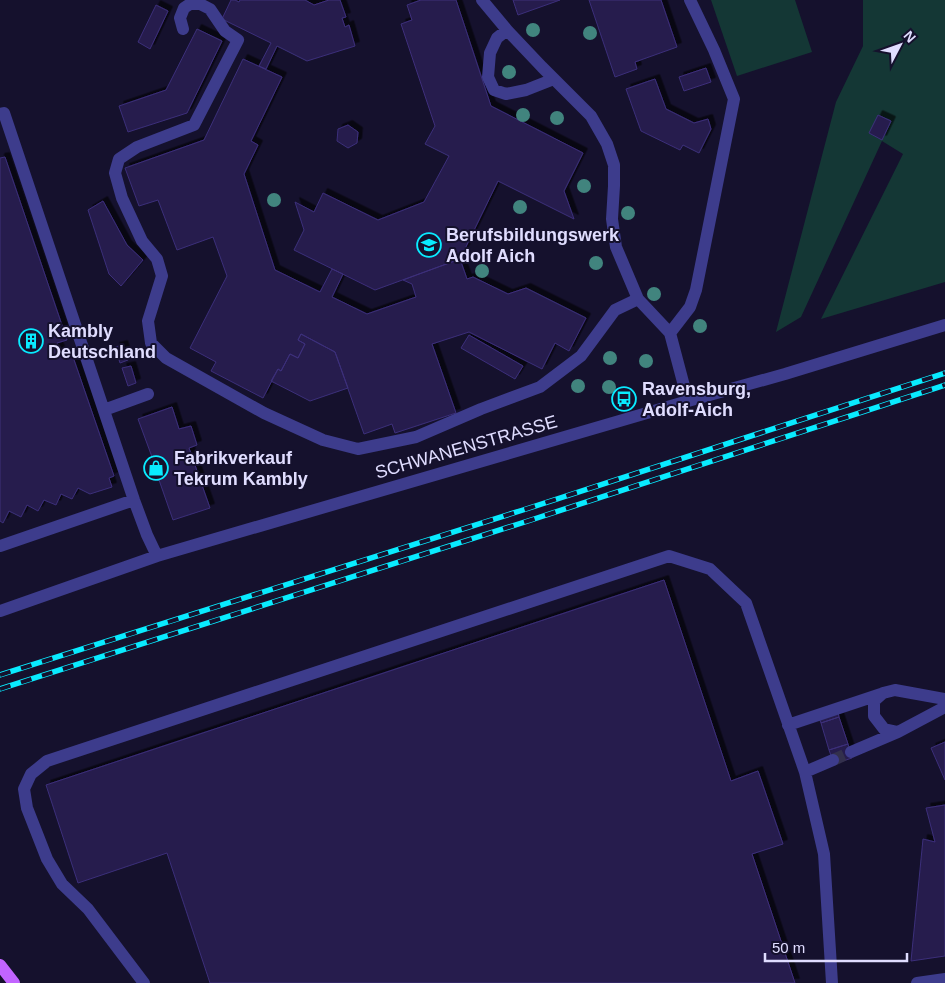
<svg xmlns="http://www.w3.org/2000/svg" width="945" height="983" font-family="Arial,sans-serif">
  <defs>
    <filter id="shadow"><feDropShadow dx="4.5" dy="-4.5" stdDeviation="0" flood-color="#0009"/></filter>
  </defs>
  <rect width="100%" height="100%" fill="#15112d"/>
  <!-- green -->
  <path fill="#143735" d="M711,0H795L812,52L737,76Z
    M863,0H945V282L821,319L903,154L882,141L801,317L776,332L836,102L863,46Z"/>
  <!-- building -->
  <path fill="#261d4e" stroke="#3c2f7a" filter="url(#shadow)" d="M231,0H235L239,2L240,0H305L314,5L329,0H340L346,17L342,18L345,27L349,25L355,46L307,61L277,46L266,69L259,66L271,43L222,19Z
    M421,0H456L491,106L583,153L564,191L574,219L498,181L460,259L375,290L294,250L304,230L295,202L314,212L323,193L378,220L424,202L449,156L425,144L435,126L401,24L412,20L407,5Z
    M513,0H560L518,15Z
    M589,0H661L677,47L635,62L637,69L615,77Z
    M156,5L168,11L150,49L138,42Z
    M197,29L222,41L187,113L128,132L119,106L166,90Z
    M243,59L282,77L251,141L258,145L244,174L275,270L320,292L332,269L343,274L332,297L367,314L416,297L412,284L403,280L460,259L467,279L473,277L508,294L526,288L586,318L569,351L555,343L542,369L469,332L432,344L456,413L395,433L392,424L364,434L335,352L301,334L298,340L305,344L298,358L290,354L281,371L278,369L263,398L211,371L216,362L190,348L227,276L213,237L177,250L158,200L139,206L125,168L204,140Z
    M706,68L711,82L684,91L679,77Z
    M655,79L666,109L694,123L708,119L711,129L699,153L683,145L680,150L641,131L626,89Z
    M878,115L891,121L882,140L869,133Z
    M348,125L358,132L357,143L348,148L337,141L338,129Z
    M5,157L67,340L57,343L63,358L72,354L114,476L109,478L112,487L90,494L78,488L72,499L61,494L56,505L44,500L38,511L27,505L21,517L9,511L3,523L0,521V158Z
    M103,201L127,245L143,260L121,286L109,274L88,210Z
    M301,334L335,352L348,388L310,401L271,381L278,369L281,371L290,354L298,358L305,344L298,340Z
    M469,335L523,366L515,379L461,348Z
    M123,345L128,360L120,363L115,347Z
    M131,366L136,383L128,386L122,368Z
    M172,407L179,429L191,426L197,445L189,448L210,508L173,520L159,480L158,481L150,469L149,460L152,457L138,419Z
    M664,580L731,781L758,771L783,844L752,854L795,983H210L167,853L78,883L46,785Z
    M838,712L839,717L821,723L819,718Z
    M839,717L848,744L829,750L821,723Z
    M945,742V780L931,748Z
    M848,744L852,758L834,764L829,750Z
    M945,805V956L911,961L923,839L935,842L926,808Z"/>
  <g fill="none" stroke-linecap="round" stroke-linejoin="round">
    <!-- minor-tunnel -->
    <path stroke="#33304c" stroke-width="12" stroke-dasharray="12 6" stroke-linecap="butt" d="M833,760L851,752"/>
    <!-- minor -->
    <path stroke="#3d3c8c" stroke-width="12" d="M482,0L507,30L542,67L591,116L607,144L614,165V186L612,219L616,247L638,299L670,333
      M183,29L180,18L184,8L190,4H200L210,9L225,31L238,40L194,125L137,147L119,159L115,173L122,198L142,241L157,259L162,276L148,321L151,343L166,358L264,413L323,440L358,449L416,437L481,409L540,387L581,356L615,310L638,299
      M507,30L497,38L490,53L488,77L494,90L506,94L526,90L554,79
      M0,114L4,113L134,500L147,535L157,556
      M688,401L670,333L690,307L696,290L734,99L714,50L690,0
      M104,410L148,394
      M0,546L134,500
      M0,611L157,556L688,401L785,374L945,325
      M945,699L895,690L883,693L874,701V716L884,729L898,732L945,707
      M788,725L881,694
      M851,752L898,732
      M805,772L833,760
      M144,983L88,909L62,884L47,859L27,808L24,789L31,774L47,761L669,556L710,569L746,603L805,772L824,854L832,983
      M917,983L945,979"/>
    <!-- major -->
    <path stroke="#c264ff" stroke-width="12" d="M0,965L14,983"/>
    <!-- rail casing -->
    <g stroke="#09ebff" stroke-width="5.5">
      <path id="rail" d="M0,675L523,510L945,373
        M0,689L531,520L945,385"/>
    </g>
    <!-- rail -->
    <use href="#rail" stroke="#15112d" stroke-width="4" stroke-dasharray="11" stroke-linecap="butt"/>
  </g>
  <!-- trees -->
  <g fill="#41847e">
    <circle cx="533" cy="30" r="7"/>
    <circle cx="590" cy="33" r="7"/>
    <circle cx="509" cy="72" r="7"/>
    <circle cx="523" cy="115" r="7"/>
    <circle cx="557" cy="118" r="7"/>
    <circle cx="584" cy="186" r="7"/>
    <circle cx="274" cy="200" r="7"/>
    <circle cx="520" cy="207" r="7"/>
    <circle cx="628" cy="213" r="7"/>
    <circle cx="596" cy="263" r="7"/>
    <circle cx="482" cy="271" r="7"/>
    <circle cx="654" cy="294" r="7"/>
    <circle cx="700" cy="326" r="7"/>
    <circle cx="610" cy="358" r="7"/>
    <circle cx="646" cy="361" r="7"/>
    <circle cx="578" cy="386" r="7"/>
    <circle cx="609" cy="387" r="7"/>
  </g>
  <!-- icons -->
  <defs>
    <g id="school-ring" transform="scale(1.25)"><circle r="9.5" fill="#15112d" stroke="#09ebff" stroke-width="1.5"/><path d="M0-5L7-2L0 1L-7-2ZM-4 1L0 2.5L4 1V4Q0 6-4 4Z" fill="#09ebff"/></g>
    <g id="building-ring" transform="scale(1.25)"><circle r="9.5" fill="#15112d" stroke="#09ebff" stroke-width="1.5"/><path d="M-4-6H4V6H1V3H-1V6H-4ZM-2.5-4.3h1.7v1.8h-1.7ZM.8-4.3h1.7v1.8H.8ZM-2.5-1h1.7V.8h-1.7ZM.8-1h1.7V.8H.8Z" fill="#09ebff"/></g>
    <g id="bus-ring" transform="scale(1.25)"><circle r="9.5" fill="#15112d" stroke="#09ebff" stroke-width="1.5"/><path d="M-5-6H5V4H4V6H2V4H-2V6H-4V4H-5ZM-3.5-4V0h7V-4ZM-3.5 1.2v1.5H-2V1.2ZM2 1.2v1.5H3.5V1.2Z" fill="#09ebff"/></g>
    <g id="shop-ring" transform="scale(1.25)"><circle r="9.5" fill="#15112d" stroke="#09ebff" stroke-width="1.5"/><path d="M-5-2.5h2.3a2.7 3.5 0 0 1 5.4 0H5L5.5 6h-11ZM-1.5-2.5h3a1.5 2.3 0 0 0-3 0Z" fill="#09ebff"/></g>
  </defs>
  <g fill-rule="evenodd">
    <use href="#school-ring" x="429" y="245"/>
    <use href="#building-ring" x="31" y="341"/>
    <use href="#bus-ring" x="624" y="399"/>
    <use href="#shop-ring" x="156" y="468"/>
  </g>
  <g text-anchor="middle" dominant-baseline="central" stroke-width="4" stroke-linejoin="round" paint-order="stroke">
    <!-- poi labels -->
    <g font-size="18" font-weight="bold" fill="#e0ddff" stroke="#15112d" text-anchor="start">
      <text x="446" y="235">Berufsbildungswerk<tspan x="446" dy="21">Adolf Aich</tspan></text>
      <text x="48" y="331">Kambly<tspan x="48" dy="21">Deutschland</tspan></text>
      <text x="642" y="389">Ravensburg,<tspan x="642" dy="21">Adolf-Aich</tspan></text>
      <text x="174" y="458">Fabrikverkauf<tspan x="174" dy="21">Tekrum Kambly</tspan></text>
    </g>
    <!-- street labels -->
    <g font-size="18" fill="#e0ddff" stroke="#15112d">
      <text transform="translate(466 447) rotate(-16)">SCHWANENSTRASSE</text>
    </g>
  </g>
  <!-- north arrow -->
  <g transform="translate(900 45) rotate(49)" stroke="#15112d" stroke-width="4" paint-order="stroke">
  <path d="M0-4L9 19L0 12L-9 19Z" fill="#e0ddff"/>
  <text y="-8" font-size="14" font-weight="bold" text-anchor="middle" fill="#e0ddff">N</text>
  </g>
  <!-- scale -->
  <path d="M765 953v8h142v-8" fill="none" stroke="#e0ddff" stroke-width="2.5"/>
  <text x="772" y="953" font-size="15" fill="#e0ddff" stroke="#15112d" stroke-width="4" paint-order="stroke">50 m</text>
</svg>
